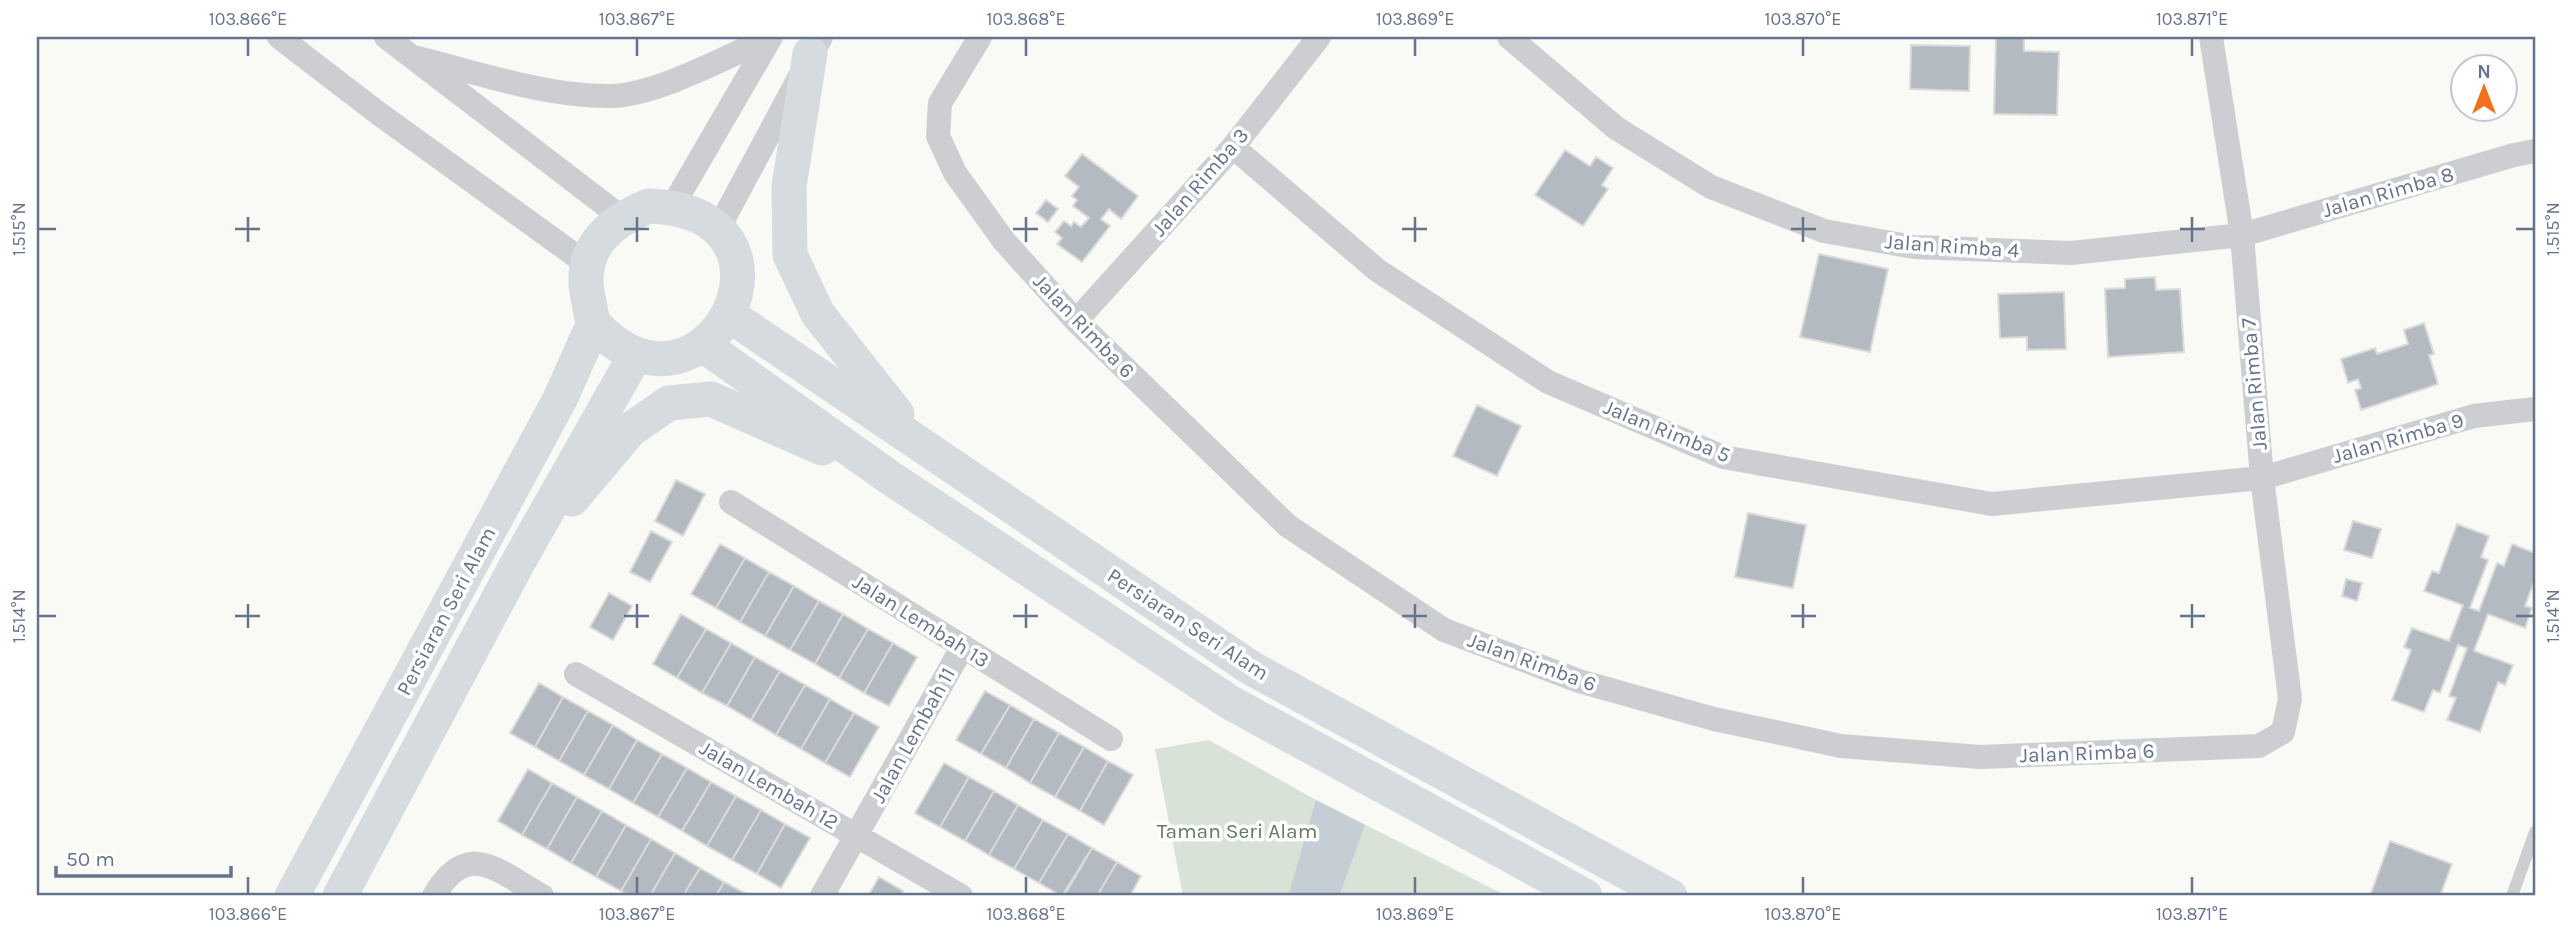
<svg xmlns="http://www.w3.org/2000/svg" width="2572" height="933" font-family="Karla,sans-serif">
  <rect width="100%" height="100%" fill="#f9f9f6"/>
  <!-- green -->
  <path fill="#d9e2d7" d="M1209,740L1316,800L1507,896H1183L1155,749Z"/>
  <!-- water -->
  <path fill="#c5ced5" d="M1316,800L1365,825L1339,896H1288Z"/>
  <!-- building -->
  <path fill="#b4bac1" stroke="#dbdbd9" stroke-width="2" d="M1996,37H2024V51L2059,52L2057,115L1994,114Z
    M1911,45L1970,46L1969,91L1910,89Z
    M1565,150L1590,166L1596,157L1613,168L1602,185L1608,189L1583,226L1535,195Z
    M1082,154L1138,196L1121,219L1109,209L1101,219L1110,226L1082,262L1057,244L1062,238L1055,232L1064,221L1071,226L1074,222L1081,227L1089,218L1073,206L1077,200L1072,196L1079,187L1065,176Z
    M1046,200L1058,209L1048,222L1036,213Z
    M1819,254L1888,269L1870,352L1800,337Z
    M2155,277L2156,290L2180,289L2184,352L2108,357L2105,289L2125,288V279Z
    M2064,292L2066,349L2027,350V337L2000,338L1998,294Z
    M2424,323L2434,354L2429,355L2438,384L2361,410L2355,390L2361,388L2358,379L2348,383L2341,359L2375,348L2377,354L2408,344L2404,330Z
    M1477,405L1521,426L1497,476L1453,456Z
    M676,480L705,494L683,536L655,521Z
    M1748,513L1806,525L1793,588L1735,577Z
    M2353,521L2381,529L2372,558L2344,550Z
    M2457,524L2489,536L2481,557L2488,560L2470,608L2479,611L2497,563L2504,566L2512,544L2535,553V579L2525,606L2532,608L2525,628L2488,614L2474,651L2513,665L2505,685L2498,682L2480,732L2447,720L2456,698L2449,696L2467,648L2458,645L2440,693L2433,690L2424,712L2392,700L2411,650L2404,647L2412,628L2449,641L2463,605L2424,591L2432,571L2439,573Z
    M651,531L672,542L650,582L630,572Z
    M720,544L745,558L716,608L691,594Z
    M745,558L769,572L740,622L716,608Z
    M769,572L794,586L765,636L740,622Z
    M2346,579L2362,583L2357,601L2342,596Z
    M794,586L819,601L790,650L765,636Z
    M609,593L632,606L613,640L590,627Z
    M819,601L843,614L815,664L790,650Z
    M681,614L706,629L677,678L653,664Z
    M843,614L868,629L839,678L815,664Z
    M706,629L731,643L702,693L677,678Z
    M868,629L893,643L864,693L839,678Z
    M731,643L755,657L727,706L702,693Z
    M893,643L917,657L889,706L864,693Z
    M755,657L780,671L751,720L727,706Z
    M780,671L805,685L776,735L751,720Z
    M539,683L563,697L535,747L510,733Z
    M805,685L830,699L801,749L776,735Z
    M985,691L1010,705L981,754L956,740Z
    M563,697L588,711L559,761L535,747Z
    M830,699L854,713L825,763L801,749Z
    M1010,705L1034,719L1006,768L981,754Z
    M588,711L613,725L584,775L559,761Z
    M854,713L879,727L850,777L825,763Z
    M1034,719L1059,733L1030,783L1006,768Z
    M613,725L637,740L609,789L584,775Z
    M1059,733L1084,747L1055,797L1030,783Z
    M637,740L662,754L633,803L609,789Z
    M1084,747L1108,761L1080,811L1055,797Z
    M662,754L687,768L658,817L633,803Z
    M1108,761L1133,775L1104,825L1080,811Z
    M944,763L969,777L940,827L915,813Z
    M687,768L711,782L682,831L658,817Z
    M528,769L552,783L522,835L498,821Z
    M969,777L994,791L965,841L940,827Z
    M711,782L736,796L707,846L682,831Z
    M552,783L577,797L547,849L522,835Z
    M994,791L1018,805L989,855L965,841Z
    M736,796L761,810L732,860L707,846Z
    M577,797L602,811L571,863L547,849Z
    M1018,805L1043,820L1014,869L989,855Z
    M761,810L785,824L757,874L732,860Z
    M602,811L626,825L596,877L571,863Z
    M1043,820L1068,834L1039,883L1014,869Z
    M785,824L810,838L781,888L757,874Z
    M626,825L651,839L621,891L596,877Z
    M1068,834L1092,848L1062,896L1039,883Z
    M651,839L675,853L650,896H629L621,891Z
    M2390,841L2452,864L2440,896H2370Z
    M1092,848L1117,862L1097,896H1064Z
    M675,853L700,868L683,896H650Z
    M1117,862L1141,876L1130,896H1097Z
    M700,868L724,882L716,896H683Z
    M879,877L903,891L900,896H868Z
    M724,882L749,895V896H716Z"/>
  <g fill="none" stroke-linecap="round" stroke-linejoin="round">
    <!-- lane -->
    <path stroke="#ccced2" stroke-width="12" d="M2512,896L2535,832"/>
    <!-- street -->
    <path stroke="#ccced2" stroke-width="24" d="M279,37L378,113L587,264
      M386,37L621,217
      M980,37L940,103L938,136L955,173L1004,241L1076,321L1288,526L1444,630L1579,681L1714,719L1841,746L1980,757L2259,746L2283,732L2290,699L2262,478L2242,235L2211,37
      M1509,37L1616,128L1711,187L1824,231L1914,247L2071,253L2242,235L2514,155L2535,151
      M413,57C476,72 545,97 611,96C657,95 728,56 771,37
      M1233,147L1377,270L1548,382L1723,457L1992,504L2262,478L2474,416L2535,409
      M672,207L771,37
      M717,231L821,37
      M1076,321L1233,147L1319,37
      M731,502L1111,739
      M576,674L961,896
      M434,896C467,838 498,871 542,896
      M822,896L963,646"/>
    <!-- secondary -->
    <path stroke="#d6dbe0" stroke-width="35" d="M810,54L789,186L790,255L818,314L897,414
      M649,206C822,212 707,441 597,327C591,321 591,311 589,302C576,252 606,223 649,206Z
      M729,315L1251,668L1670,896
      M703,345L889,477L1231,703L1585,896
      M572,499L630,430L669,403L711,399L822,448
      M292,896L560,399L594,323
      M340,896L516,566L636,354"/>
  </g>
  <!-- ticks -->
  <path fill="none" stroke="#65748a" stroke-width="2.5" d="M248,38V56M637,38V56M1026,38V56M1415,38V56M1803,38V56M2192,38V56M248,217V242M637,217V242M1026,217V242M1415,217V242M1803,217V242M2192,217V242M38,229H56M235,229H260M624,229H649M1013,229H1038M1402,229H1427M1791,229H1816M2180,229H2205M2516,229H2534M248,604V628M637,604V628M1026,604V628M1415,604V628M1803,604V628M2192,604V628M38,616H56M235,616H260M624,616H649M1013,616H1038M1402,616H1427M1791,616H1816M2180,616H2205M2516,616H2534M248,877V894M637,877V894M1026,877V894M1415,877V894M1803,877V894M2192,877V894"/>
  <g text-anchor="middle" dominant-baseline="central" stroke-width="7" stroke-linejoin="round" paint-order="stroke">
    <!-- street labels -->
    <g font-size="21" fill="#65748a" stroke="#fff">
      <text transform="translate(1200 182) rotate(-49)">Jalan Rimba 3</text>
      <text transform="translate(2388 192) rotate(-16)">Jalan Rimba 8</text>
      <text transform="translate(1952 246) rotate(4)">Jalan Rimba 4</text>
      <text transform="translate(1084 326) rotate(46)">Jalan Rimba 6</text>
      <text transform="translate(2254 384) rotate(-95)">Jalan Rimba 7</text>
      <text transform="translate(1667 431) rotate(22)">Jalan Rimba 5</text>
      <text transform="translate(2398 438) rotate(-16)">Jalan Rimba 9</text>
      <text transform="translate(446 611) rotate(-62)">Persiaran Seri Alam</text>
      <text transform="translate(921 621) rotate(32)">Jalan Lembah 13</text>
      <text transform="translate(1188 624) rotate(33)">Persiaran Seri Alam</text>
      <text transform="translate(1532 662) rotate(20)">Jalan Rimba 6</text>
      <text transform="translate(913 735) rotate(-61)">Jalan Lembah 11</text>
      <text transform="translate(2087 753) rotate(-2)">Jalan Rimba 6</text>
      <text transform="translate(769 785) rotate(30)">Jalan Lembah 12</text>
    </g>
    <!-- park labels -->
    <g font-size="21" fill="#627b61" stroke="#fff">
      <text x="1237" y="831">Taman Seri Alam</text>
    </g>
  </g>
  <!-- border -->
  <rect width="2572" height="933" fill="none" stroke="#ffffff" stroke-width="77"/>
  <!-- north arrow -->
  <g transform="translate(2484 88)"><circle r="33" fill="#ffffff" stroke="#c1c7d0" stroke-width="2"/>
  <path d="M0-5L12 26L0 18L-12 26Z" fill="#f36f1d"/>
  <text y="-10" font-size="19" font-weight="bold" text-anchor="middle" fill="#65748a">N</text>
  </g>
  <!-- scale -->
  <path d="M56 866v10h175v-10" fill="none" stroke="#65748a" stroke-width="3.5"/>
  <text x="66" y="866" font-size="21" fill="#65748a" stroke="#ffffff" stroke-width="5" paint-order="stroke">50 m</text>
  <rect x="38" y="38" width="2496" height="856" fill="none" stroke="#65748a" stroke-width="2.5"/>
  <g font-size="18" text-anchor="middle" fill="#65748a">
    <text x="248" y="25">103.866°E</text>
    <text x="637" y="25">103.867°E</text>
    <text x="1026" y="25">103.868°E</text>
    <text x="1415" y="25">103.869°E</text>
    <text x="1803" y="25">103.870°E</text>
    <text x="2192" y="25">103.871°E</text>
    <text transform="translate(19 229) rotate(-90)" y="6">1.515°N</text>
    <text transform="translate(2553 229) rotate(-90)" y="6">1.515°N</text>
    <text transform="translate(19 616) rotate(-90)" y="6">1.514°N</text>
    <text transform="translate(2553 616) rotate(-90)" y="6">1.514°N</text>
    <text x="248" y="920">103.866°E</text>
    <text x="637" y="920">103.867°E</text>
    <text x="1026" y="920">103.868°E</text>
    <text x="1415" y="920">103.869°E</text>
    <text x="1803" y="920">103.870°E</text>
    <text x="2192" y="920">103.871°E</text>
  </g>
</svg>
